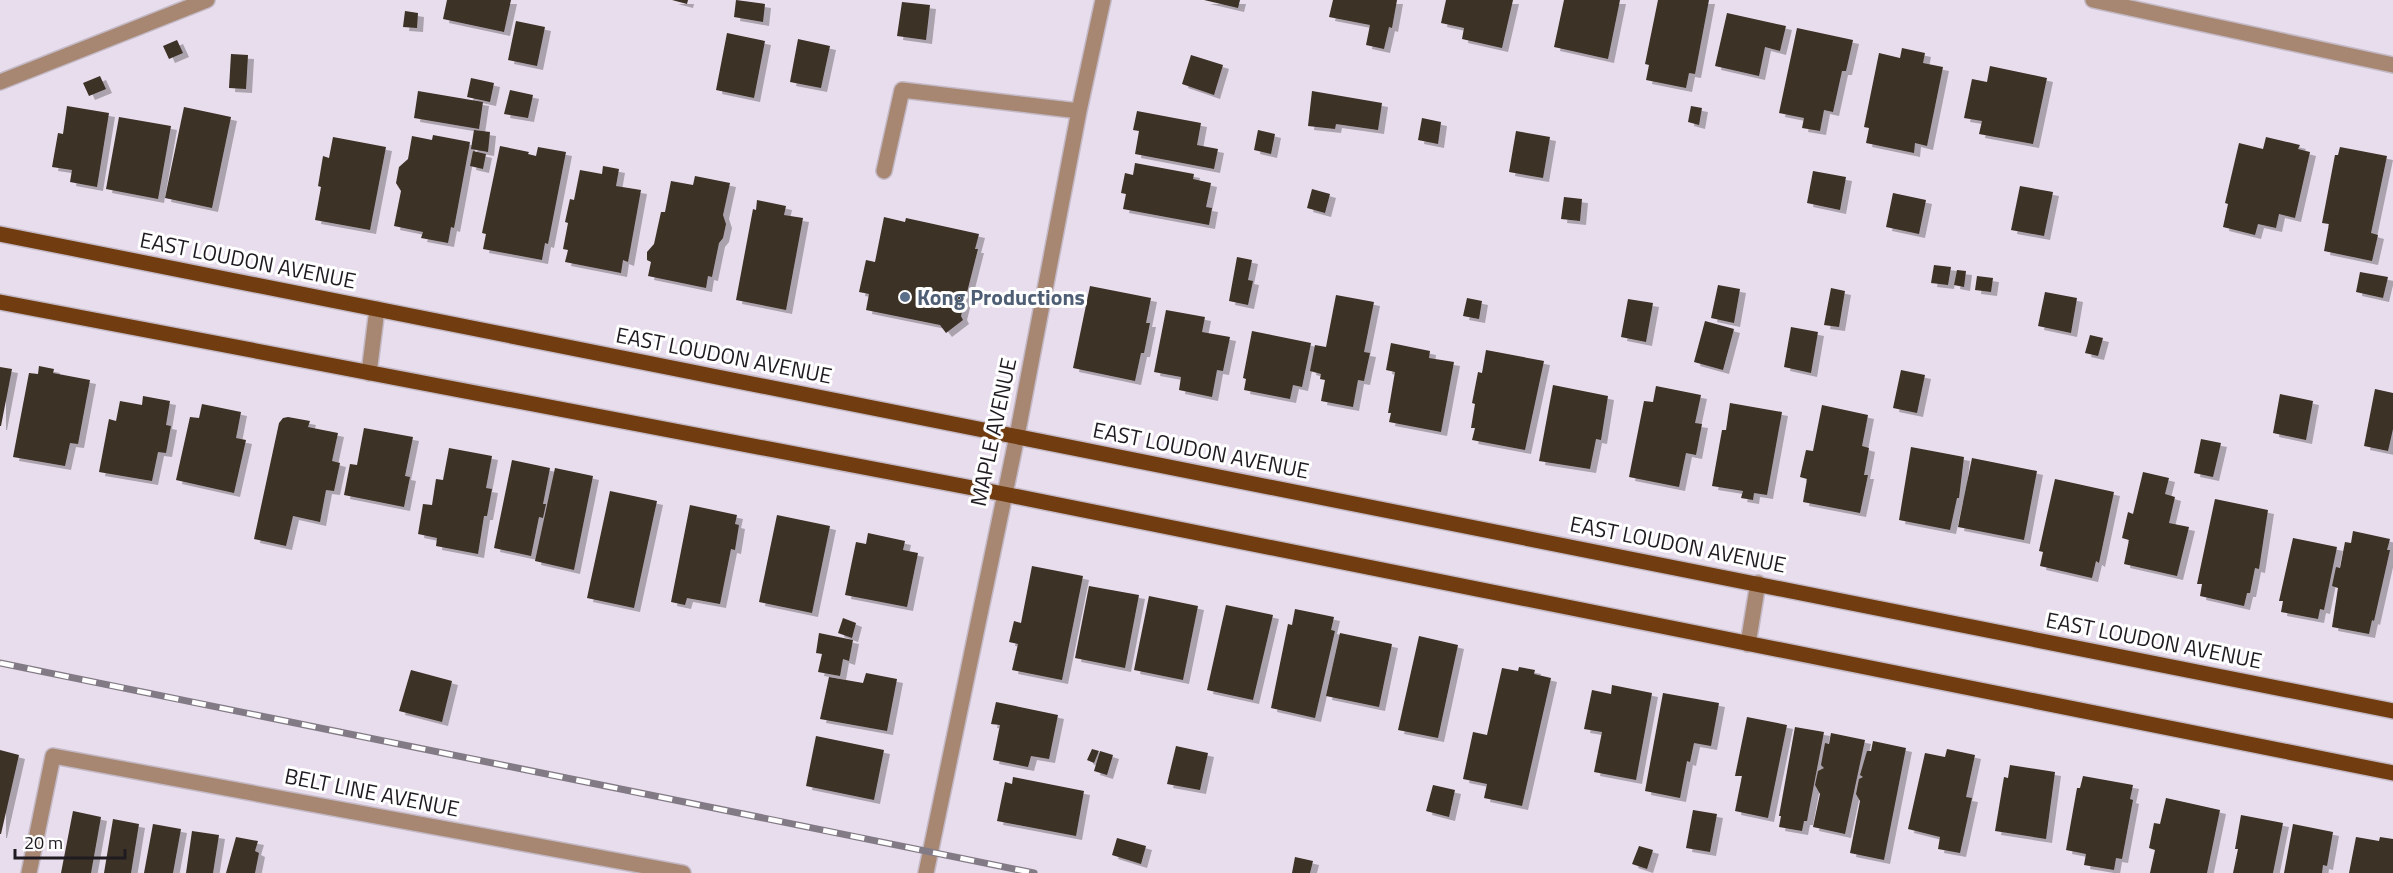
<svg xmlns="http://www.w3.org/2000/svg" width="2393" height="873" font-family="'Titillium Web',sans-serif">
  <defs>
    <filter id="shadow"><feDropShadow dx="6" dy="4" stdDeviation="0" flood-color="#0004"/></filter>
  </defs>
  <rect width="100%" height="100%" fill="#e8ddec"/>
  <!-- building -->
  <path fill="#3c3027" filter="url(#shadow)" d="M447,0H511L504,32L443,19Z
    M672,0H688L687,4Z
    M736,0L765,4L763,22L734,17Z
    M1204,0H1240L1238,8Z
    M1333,0H1397L1392,28L1389,27L1384,49L1366,45L1370,25L1329,17Z
    M1446,0H1513L1502,48L1462,39L1464,28L1441,23Z
    M1564,0H1620L1608,59L1554,47Z
    M1658,0H1709L1695,74L1689,73L1686,88L1646,80L1649,65L1645,64Z
    M902,2L930,5L926,40L897,36Z
    M405,11L418,13L417,28L403,27Z
    M1727,13L1786,26L1780,51L1765,47L1759,76L1715,66Z
    M516,21L545,27L537,66L508,60Z
    M1797,28L1853,40L1846,71H1842L1833,112L1824,110L1820,131L1802,128L1804,118L1779,113Z
    M727,33L765,41L754,98L716,90Z
    M798,39L830,46L821,88L790,82Z
    M177,40L183,53L169,59L163,46Z
    M1902,48L1925,53L1923,63L1943,67L1927,146L1915,143L1914,153L1866,143L1869,128L1864,127L1879,53L1900,58Z
    M231,54L248,55L246,89L229,88Z
    M1191,55L1223,65L1214,95L1182,84Z
    M1990,66L2047,78L2033,144L1979,134L1982,121L1964,118L1972,79L1987,82Z
    M100,76L106,89L89,96L83,83Z
    M471,78L494,83L490,102L467,97Z
    M510,90L533,95L528,118L504,114Z
    M418,91L483,102L479,129L414,118Z
    M1312,91L1382,103L1378,130L1336,124L1335,129L1308,126Z
    M67,106L109,113L97,187L70,182L72,170L52,167L58,133L63,134Z
    M1691,106L1702,108L1699,125L1688,122Z
    M184,107L231,117L212,208L165,198Z
    M1137,111L1201,123L1197,145L1218,149L1214,169L1135,154L1139,131L1133,130Z
    M119,117L171,126L158,199L106,189Z
    M1422,118L1441,122L1438,144L1418,140Z
    M474,130L490,132L488,152L471,149Z
    M1258,130L1275,134L1271,154L1254,150Z
    M1516,131L1550,137L1543,178L1509,172Z
    M433,135L470,142L454,228L451,227L448,243L421,238L423,232L394,226L401,191L396,183L399,167L408,159L412,136L432,140Z
    M333,137L386,147L370,230L315,220L321,187L318,186L323,156L329,158Z
    M2266,137L2300,145L2298,149L2310,152L2295,218L2279,214L2276,228L2258,224L2255,235L2223,227L2228,204L2225,203L2239,143L2263,149Z
    M500,146L529,152L528,154L536,156L538,147L566,152L548,244L545,243L542,260L483,249L486,234L482,233Z
    M2340,147L2387,156L2371,233L2378,235L2372,261L2324,251L2329,224L2322,223L2335,155H2338Z
    M473,151L486,154L483,169L470,166Z
    M1135,163L1194,174L1193,179L1211,183L1206,207L1212,208L1209,225L1123,209L1126,194L1121,193L1125,173L1133,175Z
    M603,166L619,169L616,186L641,190L628,262L623,260L621,273L565,262L568,250L563,249L568,223L565,222L570,199L574,200L580,170L602,174Z
    M1813,171L1846,177L1840,210L1807,203Z
    M695,176L730,183L723,215L726,224L723,238L719,243L712,277L708,276L706,288L648,276L651,262L647,260V252L654,244L661,212H665L671,181L693,185Z
    M2020,186L2053,192L2044,236L2011,230Z
    M1312,189L1330,194L1325,213L1307,208Z
    M1893,193L1926,200L1919,234L1886,227Z
    M1564,197L1582,199L1580,221L1561,219Z
    M757,200L786,206L784,215L803,218L786,310L736,300L753,209L756,210Z
    M884,217L905,222L906,218L979,234L975,249H978L961,316L963,320L946,333L940,325L866,310L869,294L859,292L866,260L875,262Z
    M1237,257L1252,260L1248,280L1253,281L1248,305L1229,301Z
    M1934,265L1951,267L1948,285L1931,283Z
    M1957,270L1966,271L1964,287L1954,285Z
    M2360,272L2388,277L2383,298L2356,292Z
    M1977,276L1993,278L1991,292L1975,290Z
    M1718,285L1740,289L1734,323L1711,318Z
    M1090,286L1151,298L1146,323H1150L1144,353H1141L1135,381L1073,368Z
    M1831,288L1845,291L1839,327L1824,325Z
    M2045,292L2077,298L2071,333L2038,326Z
    M1336,295L1374,302L1364,352L1370,353L1364,381L1358,380L1353,407L1321,401L1325,380L1320,379L1321,374L1310,371L1315,345L1326,347Z
    M1467,298L1482,301L1479,319L1463,316Z
    M1628,299L1653,303L1646,342L1621,337Z
    M1166,310L1205,317L1202,332L1230,337L1223,371L1217,370L1212,397L1179,390L1181,377L1154,372Z
    M1705,321L1734,329L1723,370L1694,362Z
    M1791,327L1818,332L1811,373L1784,367Z
    M1252,331L1311,343L1302,387L1293,385L1290,399L1244,390L1246,379L1243,378Z
    M2090,335L2103,338L2098,356L2085,353Z
    M1391,343L1430,351L1429,358L1454,362L1441,432L1389,422L1391,413H1388L1395,372L1386,370Z
    M1486,350L1544,361L1525,450L1472,440L1475,428H1471L1475,404L1472,403L1478,372L1482,373Z
    M39,366L54,369L53,373L90,380L78,444L70,443L65,466L13,457L29,373L38,374Z
    M0,367L12,369L1,426H0Z
    M1901,370L1925,375L1917,413L1893,408Z
    M1553,385L1608,396L1601,440L1596,439L1590,469L1539,461Z
    M1656,386L1701,395L1695,423L1702,424L1696,455L1686,453L1679,487L1629,477L1644,401L1653,402Z
    M2375,389L2393,393V429L2388,451L2364,446Z
    M2280,394L2313,401L2306,440L2273,433Z
    M143,396L170,401L166,425L171,426L166,453L158,452L152,481L99,472L109,419L116,421L120,401L142,405Z
    M1730,403L1782,412L1767,495L1754,493L1753,500L1741,498L1743,491L1712,486L1722,430H1726Z
    M202,404L241,412L236,438L246,440L234,493L176,480L190,417L199,418Z
    M1822,405L1868,415L1862,446L1869,448L1864,475H1868L1860,513L1803,502L1807,479L1800,477L1806,450L1813,451Z
    M288,417L310,421L308,427L338,433L332,461L340,463L334,491L326,490L320,522L293,516L286,546L254,539L279,423L283,418Z
    M364,428L413,437L405,476L410,477L404,507L344,495L350,464L357,465Z
    M2201,439L2221,443L2213,477L2194,473Z
    M1911,447L1964,457L1959,498H1957L1950,530L1899,520Z
    M449,448L492,456L486,488L492,489L487,516H484L478,554L436,546L437,538L418,534L423,504L432,505L436,479L443,480Z
    M1972,458L2037,471L2024,540L1958,527Z
    M512,460L550,468L543,504H546L543,518L539,517L531,556L494,548Z
    M555,468L593,476L574,570L535,561Z
    M2143,472L2169,478L2165,494L2175,497L2169,523L2189,527L2177,576L2124,564L2129,540L2122,538L2128,512L2133,514Z
    M2055,479L2114,492L2099,563L2096,561L2092,578L2040,566L2043,552L2039,551Z
    M610,491L657,501L634,608L587,598Z
    M2215,499L2268,510L2259,569L2255,568L2250,593H2247L2244,606L2200,596L2202,584H2197Z
    M690,505L737,515L735,524L739,525L735,550L731,549L720,604L687,598L685,605L671,602Z
    M777,515L830,526L812,613L759,602Z
    M2353,531L2390,539L2387,550H2390L2374,621L2372,620L2369,634L2332,627L2338,588L2332,586L2336,567L2340,568L2345,542L2351,543Z
    M868,533L905,541L903,550L918,553L907,607L845,595L856,542L866,544Z
    M2293,538L2337,547L2324,610L2320,609L2318,619L2281,612L2283,601H2279Z
    M1032,566L1083,576L1062,680L1012,670L1018,644L1009,642L1014,621L1021,623Z
    M1089,586L1139,595L1125,668L1075,658Z
    M1149,596L1198,606L1183,680L1134,670Z
    M1226,605L1273,615L1253,700L1207,690Z
    M1295,609L1334,617L1331,630L1335,631L1315,718L1271,708L1288,624L1292,625Z
    M843,618L856,623L852,638L838,633Z
    M819,633L853,640L849,661L843,659L840,676L818,672L822,654L816,653Z
    M1340,633L1392,644L1379,707L1326,696Z
    M1419,636L1458,645L1438,738L1398,730Z
    M1519,667L1535,670L1534,674L1551,678L1522,806L1484,798L1487,784L1463,779L1473,732L1487,735L1502,668L1518,671Z
    M411,670L452,681L442,722L399,711Z
    M866,673L897,679L887,731L820,719L829,677L863,683Z
    M1612,685L1652,693L1636,780L1594,772L1602,732L1584,729L1592,690L1611,694Z
    M1663,693L1719,703L1711,746L1694,743L1690,762L1687,761L1680,798L1645,791Z
    M996,702L1058,715L1049,759L1031,756L1028,767L993,760L1000,725L991,724Z
    M1747,717L1787,725L1768,818L1735,811L1742,776H1735Z
    M1795,727L1824,732L1807,821H1804L1802,831L1779,827L1781,816H1779Z
    M1831,733L1865,740L1845,834L1813,827L1820,794L1815,785L1818,771L1824,768L1821,765L1825,743L1829,744Z
    M816,736L884,750L874,800L806,786Z
    M1873,741L1906,748L1884,860L1850,853L1860,801L1856,794L1859,779L1863,777L1860,775L1867,751H1871Z
    M1176,746L1208,753L1200,790L1167,784Z
    M1092,749L1099,751L1094,763L1087,760Z
    M1947,749L1975,755L1966,797L1972,798L1960,853L1938,849L1940,837L1908,829L1925,753L1945,757Z
    M0,750L19,755L1,834H0Z
    M1100,751L1113,755L1107,775L1094,771Z
    M2010,765L2055,772L2046,839L1995,831L2004,777L2008,778Z
    M2083,776L2133,785L2130,799L2133,800L2122,859L2116,858L2114,870L2084,865L2086,854L2066,850L2077,788H2080Z
    M1013,777L1084,791L1076,836L997,821L1005,782L1012,784Z
    M1433,785L1455,790L1449,817L1426,811Z
    M2166,798L2220,810L2207,873H2150L2155,850L2149,848L2154,823L2160,824Z
    M1693,810L1717,814L1710,852L1686,848Z
    M73,811L101,817L91,873H61Z
    M2241,815L2283,823L2273,873H2233L2238,849H2235Z
    M113,819L139,824L131,873H104Z
    M153,824L181,829L173,873H144Z
    M2293,824L2333,832L2327,866L2323,865L2322,873H2284Z
    M192,831L219,835L213,873H186Z
    M236,837L258,841L255,851L259,853L255,873H226Z
    M2356,837L2379,841L2380,837L2393,839V873H2349Z
    M1117,838L1146,846L1141,864L1112,855Z
    M1639,846L1653,850L1647,869L1632,864Z
    M1295,857L1313,861L1310,873H1292Z"/>
  <g fill="none" stroke-linecap="round" stroke-linejoin="round">
    <!-- minor casing -->
    <g stroke="#c4bac7" stroke-width="18">
      <path id="minor" d="M2093,0L2393,65
        M0,82L207,0
        M884,171L902,90L1079,111
        M369,373L377,309
        M1748,644L1758,583
        M29,873L53,756L683,873
        M926,873L1017,436L1079,111L1103,0"/>
    </g>
    <!-- major casing -->
    <g stroke="#c4bac7" stroke-width="18">
      <path id="major" d="M0,234L2393,711
        M0,302L1004,494L2393,773"/>
    </g>
    <!-- minor -->
    <use href="#minor" stroke="#a78772" stroke-width="15"/>
    <!-- major -->
    <use href="#major" stroke="#713c0f" stroke-width="15"/>
    <!-- rail casing -->
    <g stroke="#827b85" stroke-width="7">
      <path id="rail" d="M0,663L1034,873"/>
    </g>
    <!-- rail -->
    <use href="#rail" stroke="#fff" stroke-width="4.5" stroke-dasharray="14" stroke-linecap="butt"/>
  </g>
  <!-- markers -->
  <circle fill="#5c6f8a" stroke="#fff" stroke-width="2" cx="905" cy="297" r="6"/>
  <g text-anchor="middle" dominant-baseline="central" stroke-width="6" stroke-linejoin="round" paint-order="stroke">
    <!-- street labels -->
    <g font-size="22" fill="#1f1b21" stroke="#fff">
      <text transform="translate(248 260) rotate(11)">EAST LOUDON AVENUE</text>
      <text transform="translate(724 355) rotate(11)">EAST LOUDON AVENUE</text>
      <text transform="translate(993 432) rotate(-78)">MAPLE AVENUE</text>
      <text transform="translate(1201 450) rotate(11)">EAST LOUDON AVENUE</text>
      <text transform="translate(1678 544) rotate(11)">EAST LOUDON AVENUE</text>
      <text transform="translate(2154 640) rotate(11)">EAST LOUDON AVENUE</text>
      <text transform="translate(372 792) rotate(11)">BELT LINE AVENUE</text>
    </g>
    <!-- service labels -->
    <g font-size="22" font-weight="bold" fill="#4e5e75" stroke="#fff" text-anchor="start">
      <text x="917" y="297">Kong Productions</text>
    </g>
  </g>
  <!-- scale -->
  <path d="M15 849v9h110v-9" fill="none" stroke="#1f1b21" stroke-width="3"/>
  <text x="24" y="849" font-size="18" fill="#1f1b21" stroke="#ffffff" stroke-width="4.5" paint-order="stroke">20 m</text>
</svg>
